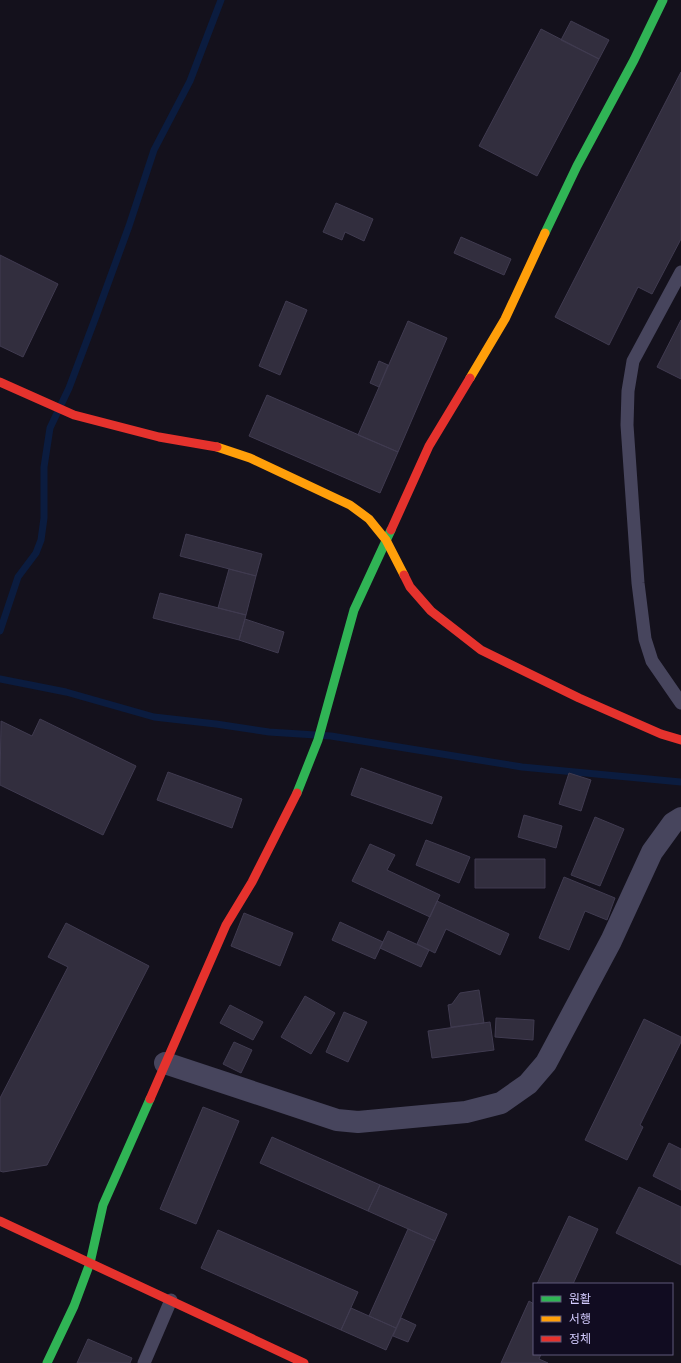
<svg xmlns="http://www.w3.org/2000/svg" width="681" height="1363" font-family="Poppins,'Noto Sans KR',sans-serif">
  <rect width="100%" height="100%" fill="#14111c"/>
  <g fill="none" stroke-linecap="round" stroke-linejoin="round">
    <!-- stream -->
    <path stroke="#0b1c3f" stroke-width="7" d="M0,631L18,577L36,553L41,540L44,518V467L50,428L69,388L95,319L129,226L154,150L190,81L221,0
      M0,679L66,692L154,717L216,724L269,732L331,736L522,767L681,782"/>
  </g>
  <!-- building -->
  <path fill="#322e3e" stroke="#403b50" d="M571,21L609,40L599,59L561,40Z
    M541,29L599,59L537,176L479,146Z
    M681,72V239L652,294L638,287L609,345L555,317Z
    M336,203L373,219L364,241L345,232L342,240L323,232Z
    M461,237L511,259L504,275L454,253Z
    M0,255L58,284L23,357L0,346Z
    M286,301L307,310L280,375L259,366Z
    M681,320V379L657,367Z
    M408,321L447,338L398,452L358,435Z
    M379,361L388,365L379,387L370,383Z
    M267,395L398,452L380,493L249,436Z
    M186,534L262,554L256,576L180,556Z
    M229,569L256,576L246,615L218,608Z
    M160,593L246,615L239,640L153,618Z
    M245,619L284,632L278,653L239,640Z
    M40,719L136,766L103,835L0,785L1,721L32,736Z
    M361,768L442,797L432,824L351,795Z
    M168,772L242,799L232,828L157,800Z
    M569,773L591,780L581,811L559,804Z
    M524,815L562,826L556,848L518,837Z
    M595,817L624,829L600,886L571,875Z
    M426,840L470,857L459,883L416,865Z
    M370,844L395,855L387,870L440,895L430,917L352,881Z
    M475,859H545V888H475Z
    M564,877L615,898L607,920L585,911L569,950L539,938Z
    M437,901L509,934L500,955L446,929L435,953L417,944Z
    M244,913L293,933L280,966L231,946Z
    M340,922L383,942L375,959L332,940Z
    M66,923L149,966L47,1165L3,1172L0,1171V1098L68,967L48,957Z
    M388,931L429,950L421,967L380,948Z
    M479,990L484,1023L451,1027L448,1005L452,1004L460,993Z
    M305,996L335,1013L311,1054L281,1037Z
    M230,1005L263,1022L253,1040L220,1023Z
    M344,1012L367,1022L348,1062L326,1052Z
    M496,1018L534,1020L533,1040L495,1037Z
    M644,1019L681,1037V1042L640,1125L643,1127L627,1160L585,1140Z
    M490,1022L494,1050L432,1058L428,1031Z
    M234,1042L252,1050L241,1073L223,1064Z
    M203,1107L239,1121L196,1224L160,1209Z
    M272,1137L380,1185L368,1211L260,1163Z
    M669,1143L681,1149V1190L653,1176Z
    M380,1185L447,1214L435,1241L368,1211Z
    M639,1187L681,1207V1265L616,1233Z
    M569,1216L598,1229L573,1284H537Z
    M408,1229L435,1241L396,1328L369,1316Z
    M218,1230L358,1292L341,1330L201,1268Z
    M529,1301L534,1304V1354H541L539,1359L548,1363H501Z
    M351,1308L396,1328L386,1350L341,1330Z
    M401,1318L416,1325L408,1342L393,1336Z
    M88,1339L132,1358L130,1363H77Z"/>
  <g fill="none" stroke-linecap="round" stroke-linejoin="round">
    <!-- lane -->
    <path stroke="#47455d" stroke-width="13" d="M681,272L633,361L628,391L627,425L638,583L645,639L652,661L681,703
      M144,1363L171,1300"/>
    <!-- street -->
    <path stroke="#47455d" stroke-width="22" d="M165,1063L337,1120L358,1122L466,1112L501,1103L528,1084L546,1063L611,941L652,852L673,823L681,818"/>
    <!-- fast -->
    <path stroke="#30b455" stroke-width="9" d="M545,233L577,166L634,60L663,0
      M297,793L318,740L354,610L391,530
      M47,1363L74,1306L90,1263L103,1205L150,1099"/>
    <!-- slow -->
    <path stroke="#ff9f0a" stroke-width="9" d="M470,378L505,319L545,233
      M217,447L250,458L350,505L369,519L386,540L404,575"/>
    <!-- jam -->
    <path stroke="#e5322d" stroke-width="9" d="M0,382L74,415L159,437L217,447
      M391,530L429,446L470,378
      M404,575L410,587L431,611L481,650L579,698L661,734L681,740
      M150,1099L226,925L252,882L297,793
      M0,1221L304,1363"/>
  </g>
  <!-- legend -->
  <rect x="533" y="1283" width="140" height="72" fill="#110c21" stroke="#5f597a"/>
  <rect x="541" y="1296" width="20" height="6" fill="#30b455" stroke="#5f597a"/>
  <text x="569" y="1303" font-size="12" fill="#d4ccff">원활</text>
  <rect x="541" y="1316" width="20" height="6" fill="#ff9f0a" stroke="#5f597a"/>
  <text x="569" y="1323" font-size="12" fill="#d4ccff">서행</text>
  <rect x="541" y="1336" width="20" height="6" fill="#e5322d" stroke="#5f597a"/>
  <text x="569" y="1343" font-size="12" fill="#d4ccff">정체</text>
</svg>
